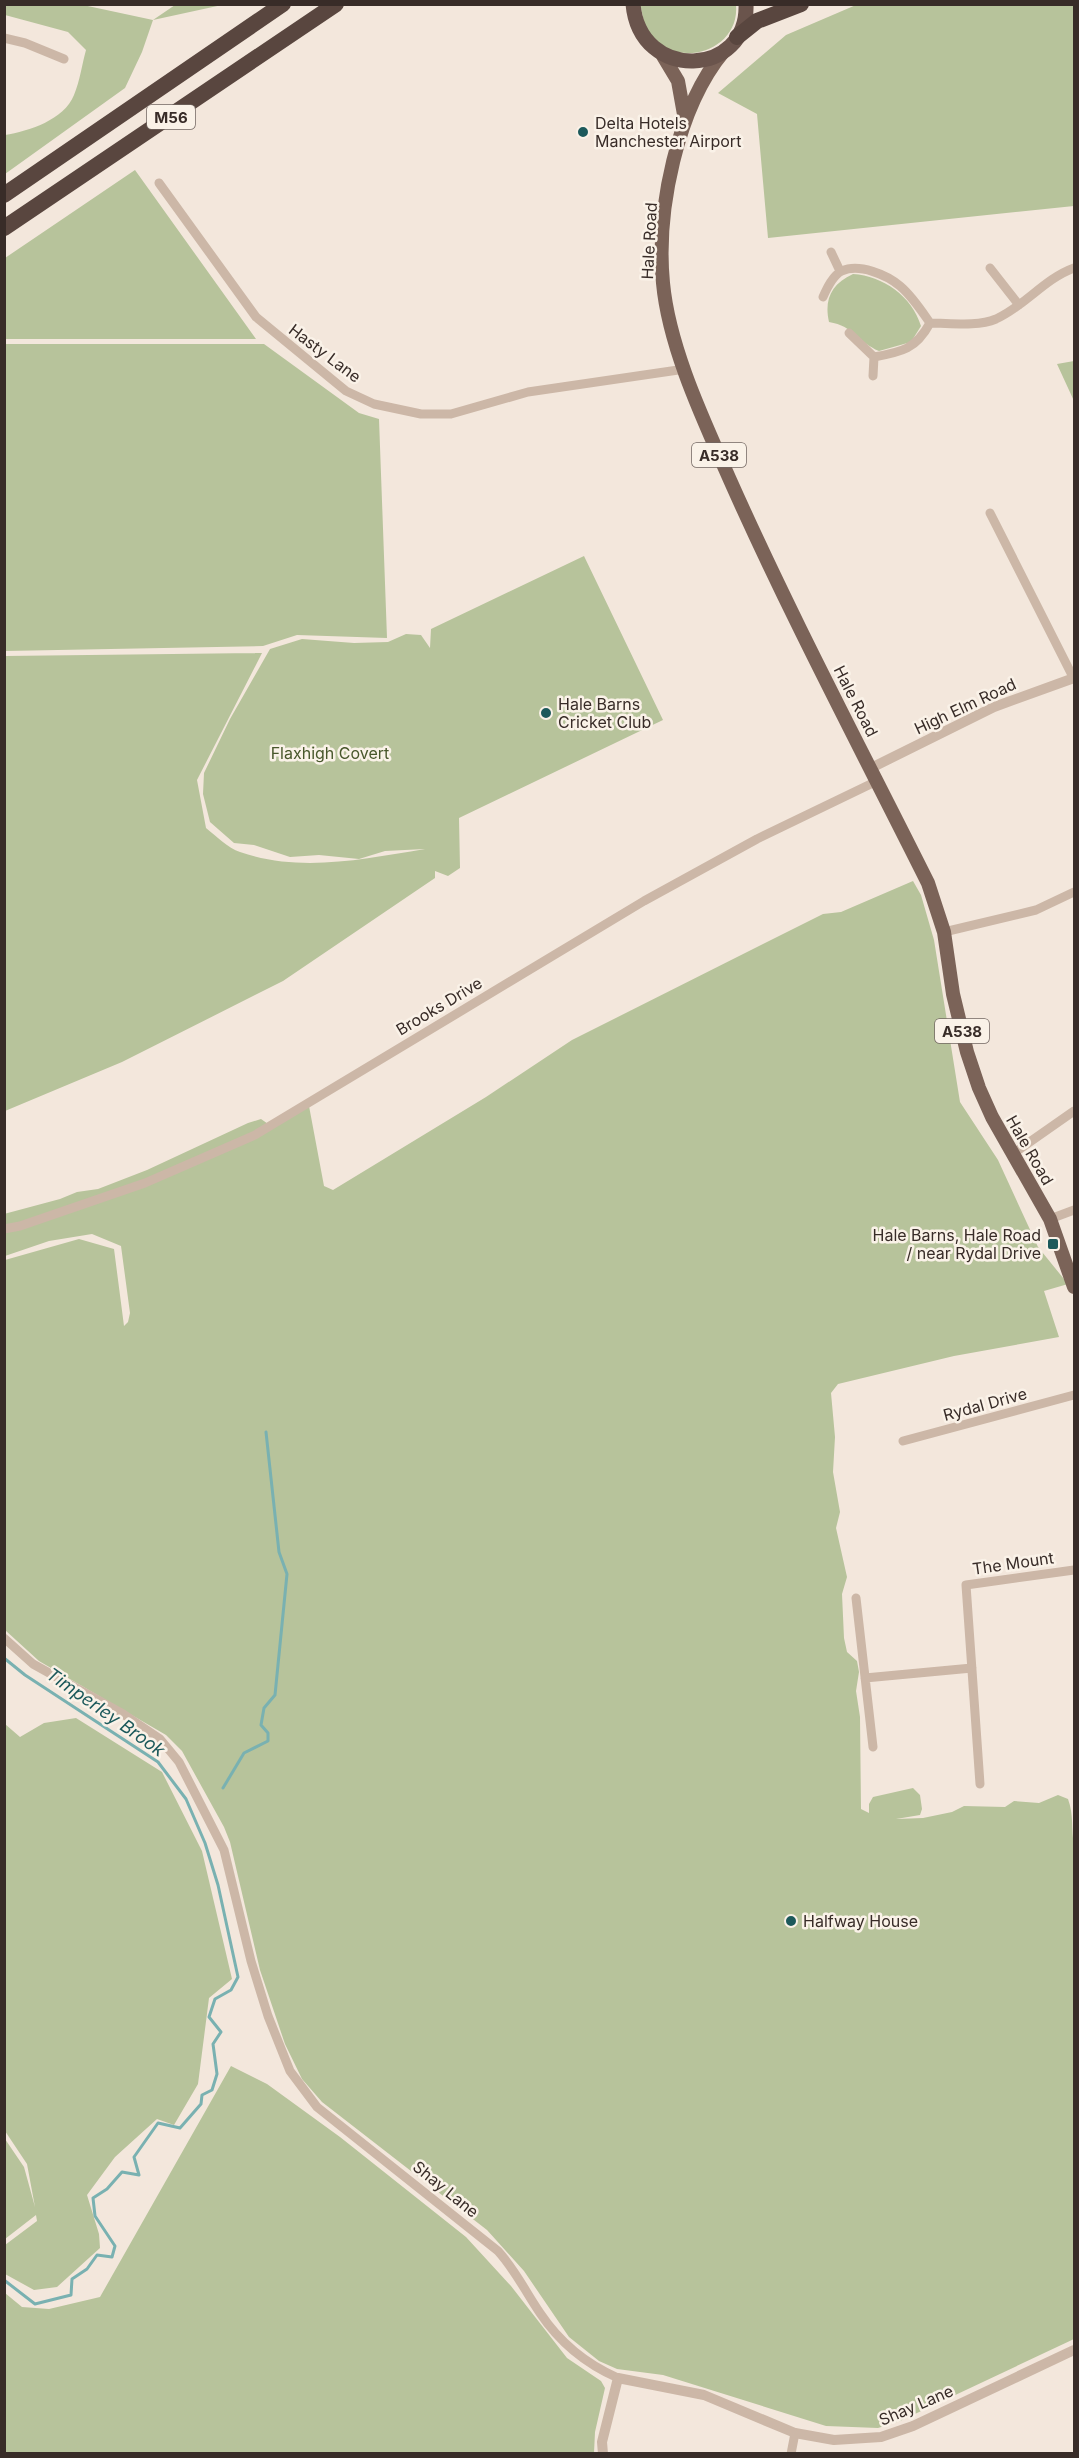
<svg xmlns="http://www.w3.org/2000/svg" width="1079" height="2458" font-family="Inter,sans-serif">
  <rect width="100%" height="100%" fill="#f3e7dc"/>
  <!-- green -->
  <path fill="#b7c39b" d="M5,4L83,5L153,20L175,5H222L153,20L142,52L125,88L5,174V135C29,131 64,120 74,95C80,81 82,64 86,50L68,32L5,15Z
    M640,5H736C740,51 677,70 650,35C644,28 643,14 640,5Z
    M856,5H1074V206L768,238L757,114L718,93L786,35Z
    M135,170L256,339H5V258Z
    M853,274C883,276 912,296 921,326L911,342L879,351C859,343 854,326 829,322C824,300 831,284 853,274Z
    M4,344H264L359,413L379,419L387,638L297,635L263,646L5,651Z
    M1074,361V401L1057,364Z
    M584,556L663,720L459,818L460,868L448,876L435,871V878L283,981L122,1062L5,1111V656L262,653L197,780L206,828C216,836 228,848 240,852C300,873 364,859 425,849L385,851L359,859L319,855L290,857L254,845L234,843L210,822L203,794L204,773L230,719L270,649L302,639L354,643L388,642L406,634L421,635L430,648L431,629Z
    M913,881L921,895L934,940L960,1102L998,1160L1038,1247L1068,1284L1044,1291L1059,1337L954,1356L838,1384L831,1393L835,1437L833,1472L840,1512L836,1528L847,1577L842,1594L844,1638L847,1652L857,1661L859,1672L856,1691L860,1717L861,1809L869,1813V1804L873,1797L913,1788L920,1795L922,1809L920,1815L896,1819L923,1818L952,1812L964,1806L1005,1807L1014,1801L1039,1803L1058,1795L1068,1799C1074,1815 1071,1829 1074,1845V2339L900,2421L878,2428L826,2426L663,2375L617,2369L599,2361L569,2337L524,2271L487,2230L322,2102L302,2079L285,2044L260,1970L230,1842L224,1827L182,1751L166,1735L39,1661L5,1630V1260L79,1239L114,1249L124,1326L128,1322L130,1313L121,1246L92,1234L49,1241L5,1256L4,1214L60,1199L77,1192L98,1189L147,1170L248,1123L261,1119L271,1126L309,1106L324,1186L333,1190L486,1097L572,1040L823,914L841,912Z
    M76,1718L162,1772L202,1851L232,1979L209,1998L198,2084L174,2125L157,2119L115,2157L87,2195L99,2234L100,2248L57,2287L34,2290L5,2274V2245L37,2221L36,2215L5,2239V2139L24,2167L35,2207L27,2164L5,2131V1724L20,1737L44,1723Z
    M231,2066L267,2084L340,2137L466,2237L511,2286L567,2358L601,2381L605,2388L595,2432L594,2453H5V2293L22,2307L49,2309L100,2297Z"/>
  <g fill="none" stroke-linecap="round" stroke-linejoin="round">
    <!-- stream -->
    <path stroke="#79b1b1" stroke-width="3" d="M4,1658L25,1675L158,1762L186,1799L205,1843L218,1885L238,1977L231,1990L215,1999L209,2017L221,2032L213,2044L217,2074L212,2090L202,2095L201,2104L180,2128L158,2123L134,2157L139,2175L122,2172L107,2189L93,2198L95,2216L115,2246L112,2257L97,2255L87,2269L72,2279L71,2295L35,2304L4,2280
      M223,1788L244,1753L268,1741V1733L261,1725L264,1708L275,1695L287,1574L279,1552L266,1432"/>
    <!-- minor -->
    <path stroke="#ccb7a7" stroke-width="9" d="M4,38L25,43L64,59
      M159,183L256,317L346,391L374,404L421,414H451L528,392L685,369
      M831,252L840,271
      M990,268L1019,305
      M823,297C827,288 833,275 842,271C859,263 887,275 900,286C912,296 921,310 930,323C950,323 977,327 996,319C1025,306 1044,279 1074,268
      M849,333L874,357C902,352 916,349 930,323
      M873,376L874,357
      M990,513L1074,679
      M944,932L1036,910L1074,892
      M1014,1153L1074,1111
      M1050,1219L1074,1210
      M4,1229L20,1226L145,1183L255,1135L644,901L757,839L877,781
      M903,1441L1074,1395
      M856,1598L873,1747
      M4,1638L33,1664L123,1714L160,1739L179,1762L224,1850L251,1961L268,2016L290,2071L317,2107L498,2251C516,2271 525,2291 540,2313C560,2343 586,2364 618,2378
      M865,1678L972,1668
      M980,1784L966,1585L1074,1570
      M791,2454L795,2433"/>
    <!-- tertiary -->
    <path stroke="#ccb7a7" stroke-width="10" d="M871,768L994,707L1074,678
      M603,2454L602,2442L618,2378L704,2395L795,2433L834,2440L881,2437L913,2426L1074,2350"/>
    <!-- primary -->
    <path stroke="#7b6358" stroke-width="14" d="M724,51C677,107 656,211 663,283C669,348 704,421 730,480C791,617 861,749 928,883L944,932L953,994L967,1052L979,1088L992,1117L1050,1219L1074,1287
      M663,56L678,81L685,120"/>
    <!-- trunk -->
    <path stroke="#6a544c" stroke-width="15" d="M633,4C640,83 749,77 746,4"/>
    <!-- motorway -->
    <path stroke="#59463f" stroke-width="16" d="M737,37L757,21L801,4
      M4,195L283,4
      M4,228L336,4"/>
  </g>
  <!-- markers -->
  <g fill="#1c595b" stroke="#faf2e8" stroke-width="2">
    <circle cx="583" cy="132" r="6"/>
    <circle cx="546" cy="713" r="6"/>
    <rect x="1047" y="1238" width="12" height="12" rx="3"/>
    <circle cx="791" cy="1921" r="6"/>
  </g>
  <g text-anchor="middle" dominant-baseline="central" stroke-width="5" stroke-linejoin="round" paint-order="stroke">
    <!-- shield labels -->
    <g fill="#faf2e8" stroke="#726762" stroke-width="1.5">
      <rect x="147" y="105" width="48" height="24" rx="4.5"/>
      <rect x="692" y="443" width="54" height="24" rx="4.5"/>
      <rect x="935" y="1019" width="54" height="24" rx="4.5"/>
    </g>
    <g font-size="15" font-weight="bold" fill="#382c28">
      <text x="171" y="117">M56</text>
      <text x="719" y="455">A538</text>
      <text x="962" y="1031">A538</text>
    </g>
    <!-- poi labels -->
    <g font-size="16" fill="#382c28" stroke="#faf2e8" text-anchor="start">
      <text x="595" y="123">Delta Hotels<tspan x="595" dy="18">Manchester Airport</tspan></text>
      <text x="558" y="704">Hale Barns<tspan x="558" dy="18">Cricket Club</tspan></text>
      <text x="1041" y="1235" text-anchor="end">Hale Barns, Hale Road<tspan x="1041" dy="18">/ near Rydal Drive</tspan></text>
      <text x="803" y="1921">Halfway House</text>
    </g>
    <!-- street labels -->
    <g font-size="16" fill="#382c28" stroke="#faf2e8">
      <text transform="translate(649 241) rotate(-87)">Hale Road</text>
      <text transform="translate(325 353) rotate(37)">Hasty Lane</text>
      <text transform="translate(856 701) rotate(63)">Hale Road</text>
      <text transform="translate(965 706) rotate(-25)">High Elm Road</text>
      <text transform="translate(439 1006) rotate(-31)">Brooks Drive</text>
      <text transform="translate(1030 1150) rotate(60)">Hale Road</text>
      <text transform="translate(985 1404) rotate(-15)">Rydal Drive</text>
      <text transform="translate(1013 1563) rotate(-8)">The Mount</text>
      <text transform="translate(446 2189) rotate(39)">Shay Lane</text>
      <text transform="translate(916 2405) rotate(-23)">Shay Lane</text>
    </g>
    <!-- park labels -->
    <g font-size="16" fill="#48572b" stroke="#faf2e8">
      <text x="330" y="753">Flaxhigh Covert</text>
    </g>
    <!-- water labels -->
    <g font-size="18" font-style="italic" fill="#1c595b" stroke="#faf2e8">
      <text transform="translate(106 1712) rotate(35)">Timperley Brook</text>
    </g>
  </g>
  <!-- border -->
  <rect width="1079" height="2458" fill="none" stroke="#382c28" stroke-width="12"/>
</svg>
